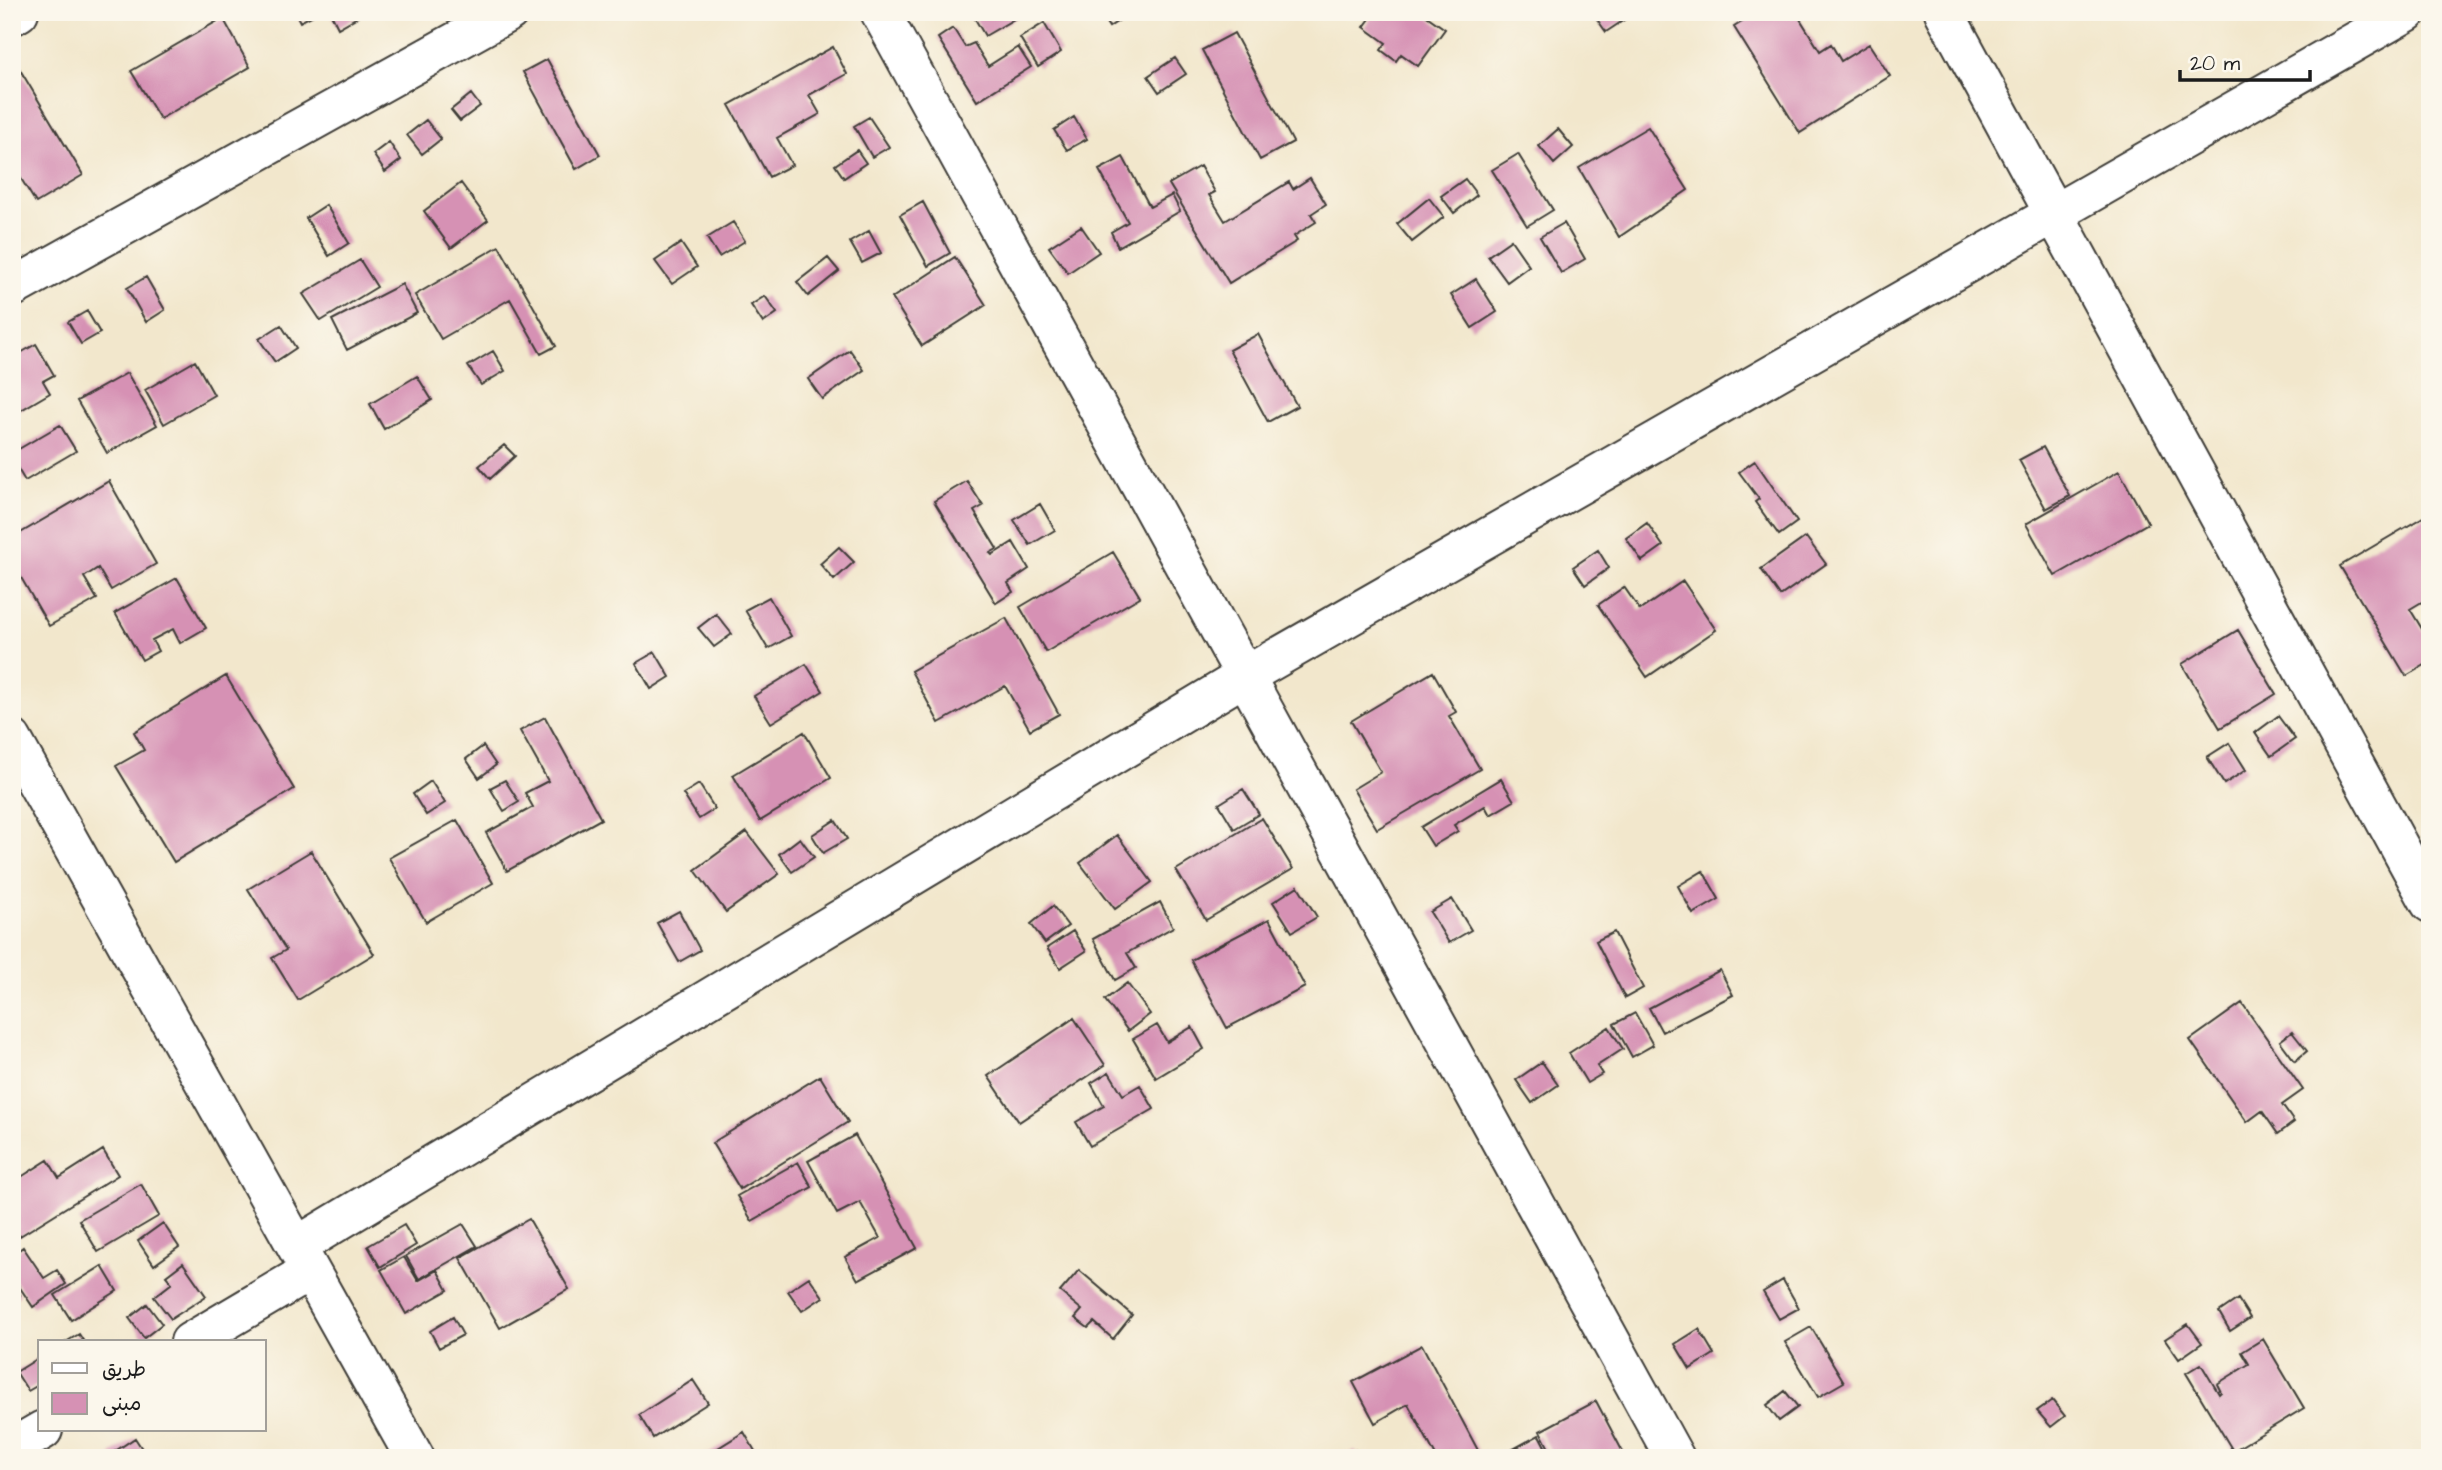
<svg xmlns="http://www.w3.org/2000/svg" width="2442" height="1470" font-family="'Architects Daughter','Playpen Sans Arabic',sans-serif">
  <rect width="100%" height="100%" fill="#fbf7ec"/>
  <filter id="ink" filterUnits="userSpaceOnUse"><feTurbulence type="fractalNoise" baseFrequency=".0143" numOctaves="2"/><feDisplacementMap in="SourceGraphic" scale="14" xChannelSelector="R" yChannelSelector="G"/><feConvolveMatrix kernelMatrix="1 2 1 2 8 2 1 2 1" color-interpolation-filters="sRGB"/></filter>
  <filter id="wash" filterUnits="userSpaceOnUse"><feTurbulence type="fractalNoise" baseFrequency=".00686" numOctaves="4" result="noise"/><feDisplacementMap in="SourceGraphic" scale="28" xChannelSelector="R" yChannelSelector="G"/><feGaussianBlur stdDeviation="1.57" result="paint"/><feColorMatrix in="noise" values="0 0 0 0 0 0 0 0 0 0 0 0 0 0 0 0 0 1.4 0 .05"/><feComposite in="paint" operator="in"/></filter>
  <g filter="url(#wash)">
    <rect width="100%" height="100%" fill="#f2e7cc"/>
    <g id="blocks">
      <!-- building -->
      <path fill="#d691b4" d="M295,12H319L300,22Z
        M330,12H366L338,28Z
        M971,12H1026L985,36Z
        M1099,12H1132L1109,27Z
        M1375,12H1421L1445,29L1418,66L1401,54L1396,61L1381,50L1386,43L1364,27Z
        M1592,12H1623L1627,18L1606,32Z
        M1758,12H1800L1797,14L1820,51L1831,44L1841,61L1869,44L1890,76L1800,133L1734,27Z
        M223,18L250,67L160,119L131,71Z
        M1044,23L1061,52L1038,67L1020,38Z
        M953,28L965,47L974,43L988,66L1018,47L1031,67L977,101L938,38Z
        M1234,33L1293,142L1260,160L1202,50Z
        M833,47L847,74L809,95L820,114L777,138L792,165L769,177L729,105Z
        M1175,58L1186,74L1159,92L1148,76Z
        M547,59L600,155L576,169L523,72Z
        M19,68L83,175L36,203L12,164V72Z
        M471,94L480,106L460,121L451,110Z
        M869,117L889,147L872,157L854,126Z
        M1074,117L1087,139L1067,150L1054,130Z
        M426,120L441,139L422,154L407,135Z
        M1648,127L1688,190L1619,237L1579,168Z
        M1558,129L1573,147L1554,164L1539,146Z
        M389,142L401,160L385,172L373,154Z
        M857,150L866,163L844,178L835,165Z
        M1518,154L1553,210L1527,226L1492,170Z
        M1123,157L1150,207L1172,195L1180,211L1118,247L1111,232L1128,222L1099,170Z
        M1200,166L1215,192L1209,195L1225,221L1289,182L1293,189L1310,178L1326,204L1311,214L1316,222L1294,236L1297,241L1229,283L1169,184Z
        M1465,179L1477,195L1454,213L1441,196Z
        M461,183L488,220L451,248L424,211Z
        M1429,198L1444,217L1412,242L1397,224Z
        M923,202L950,253L928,266L900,215Z
        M326,205L349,243L329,256L306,218Z
        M733,222L745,241L719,257L707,238Z
        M1564,223L1585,259L1561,273L1540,237Z
        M1081,226L1099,252L1068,273L1049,247Z
        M869,231L881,253L862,263L850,242Z
        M1511,240L1529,266L1507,282L1488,256Z
        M681,243L697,267L672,284L655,261Z
        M499,246L556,346L541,354L510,299L441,339L415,295Z
        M955,257L986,305L922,346L892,298Z
        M828,258L839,271L808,296L797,282Z
        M360,260L377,287L321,321L303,294Z
        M146,277L165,310L146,322L127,288Z
        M1476,279L1497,312L1472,328L1451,295Z
        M402,284L417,313L347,350L332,320Z
        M765,296L777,313L763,323L751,305Z
        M87,311L100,333L81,344L68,322Z
        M281,325L296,348L275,362L259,339Z
        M1258,334L1297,406L1268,422L1229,350Z
        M36,344L54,375L43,381L50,393L21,410L12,394V358Z
        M850,350L864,370L822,399L808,379Z
        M493,351L505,371L481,385L468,366Z
        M195,361L214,395L164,424L145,390Z
        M127,373L157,425L107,453L77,401Z
        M417,376L432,400L384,429L370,404Z
        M60,425L76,451L25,481L12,459V453Z
        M504,445L515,456L490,479L479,466Z
        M2043,447L2070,496L2046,509L2019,460Z
        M1755,461L1797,522L1779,535L1755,502L1759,499L1739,472Z
        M2119,471L2148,523L2055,576L2026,524Z
        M109,481L156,564L111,590L98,568L84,577L97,599L49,626L12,562V538Z
        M967,481L983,506L974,511L997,549L990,553L992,555L1013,542L1029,569L1008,583L1013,592L996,603L934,501Z
        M1040,504L1055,530L1030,545L1014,520Z
        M2430,513V597L2410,609L2430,642V662L2406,676L2340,566Z
        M1647,523L1663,546L1642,561L1626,538Z
        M1806,537L1826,564L1780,596L1761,569Z
        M839,547L854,562L834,580L820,564Z
        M1598,550L1609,568L1585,585L1573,567Z
        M1113,552L1140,597L1046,652L1020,607Z
        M177,578L206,628L180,643L173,629L152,640L158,651L142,660L115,613Z
        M1683,581L1716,630L1647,677L1598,605L1624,587L1640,610Z
        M769,597L791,636L768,649L745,610Z
        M716,614L732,634L714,647L698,628Z
        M1006,618L1059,714L1030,730L1005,686L939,723L911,671Z
        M2238,630L2276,694L2220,728L2182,664Z
        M655,652L670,677L651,689L636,663Z
        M806,664L823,691L771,723L754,696Z
        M1433,672L1456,712L1449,716L1480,769L1377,829L1353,789L1381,772L1351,721Z
        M226,676L294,789L174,862L116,766L144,750L134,732Z
        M2278,716L2295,739L2271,756L2255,733Z
        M545,717L601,819L507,871L486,833L533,807L525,793L548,781L520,731Z
        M804,732L831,778L760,821L733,775Z
        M2229,743L2246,770L2224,784L2207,757Z
        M483,746L496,765L479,778L466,759Z
        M1501,779L1514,801L1490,815L1485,806L1454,825L1458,831L1433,846L1421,827Z
        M505,780L519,802L504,811L490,788Z
        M431,781L445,803L426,815L413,794Z
        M699,784L715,809L699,819L683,794Z
        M1243,789L1259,814L1234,829L1219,804Z
        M1262,818L1293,869L1206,920L1176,870Z
        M457,820L493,883L426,922L389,858Z
        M835,820L847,839L823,853L812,835Z
        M747,832L779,874L726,912L695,870Z
        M1117,835L1152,882L1115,909L1080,863Z
        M800,838L814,857L792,872L779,854Z
        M311,851L374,954L298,1000L272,958L286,950L248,889Z
        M1703,871L1719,899L1693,914L1678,886Z
        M1298,886L1317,917L1292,932L1273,902Z
        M1452,899L1471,930L1449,943L1430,912Z
        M1160,902L1173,927L1127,953L1136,968L1115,980L1093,939Z
        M1053,906L1068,926L1045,943L1031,924Z
        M679,911L700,950L679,962L657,923Z
        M1269,919L1305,987L1227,1028L1191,960Z
        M1073,931L1086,951L1060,968L1047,948Z
        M1614,932L1643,988L1625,998L1596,941Z
        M1720,970L1733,995L1662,1032L1649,1008Z
        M1127,983L1150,1014L1128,1031L1105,1000Z
        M2242,1003L2303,1090L2282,1105L2294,1122L2278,1134L2262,1111L2247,1122L2190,1040Z
        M1635,1013L1653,1045L1632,1057L1614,1024Z
        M1074,1018L1105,1065L1019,1122L988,1076Z
        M1157,1025L1167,1042L1192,1027L1204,1049L1156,1078L1133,1039Z
        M1609,1027L1623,1049L1597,1066L1602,1074L1587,1083L1569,1053Z
        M2292,1032L2307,1051L2295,1061L2280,1041Z
        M1542,1062L1558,1085L1532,1103L1516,1080Z
        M1109,1072L1123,1095L1140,1085L1154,1109L1090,1146L1076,1122L1104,1106L1091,1083Z
        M820,1076L848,1122L740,1189L712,1143Z
        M855,1135L917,1248L858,1280L845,1257L880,1238L860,1202L837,1214L808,1161Z
        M103,1150L118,1175L12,1241V1170L18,1179L48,1160L59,1178Z
        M798,1162L812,1187L752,1221L737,1196Z
        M141,1184L159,1216L98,1252L79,1220Z
        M529,1219L569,1289L500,1328L460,1258Z
        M163,1223L179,1247L154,1265L138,1241Z
        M463,1224L477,1246L419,1279L406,1256Z
        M404,1225L416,1245L380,1267L368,1246Z
        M23,1247L44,1278L57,1270L66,1284L33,1307L12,1276V1255Z
        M404,1257L418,1281L437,1270L448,1290L406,1314L381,1270Z
        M183,1263L206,1296L171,1319L154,1297L172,1283L166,1276Z
        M102,1266L117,1291L71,1320L55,1295Z
        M1079,1270L1132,1315L1113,1339L1094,1322L1088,1328L1075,1318L1082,1310L1060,1292Z
        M809,1277L823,1297L802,1311L788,1291Z
        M1783,1280L1799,1308L1779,1319L1763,1292Z
        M12,1282L20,1295L12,1300Z
        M2238,1299L2250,1318L2230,1331L2219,1312Z
        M147,1304L162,1324L144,1338L129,1318Z
        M453,1317L463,1335L439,1348L430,1331Z
        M2188,1324L2202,1343L2179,1359L2165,1339Z
        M1811,1327L1844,1382L1818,1397L1785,1342Z
        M1699,1329L1714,1354L1690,1369L1675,1344Z
        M79,1334L84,1342H66Z
        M2263,1339L2304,1408L2233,1451L2186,1373L2201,1364L2219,1394L2221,1392L2217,1384L2249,1364L2242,1352Z
        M1422,1345L1480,1454L1472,1458H1437L1408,1404L1375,1423L1353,1382Z
        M40,1357V1384L28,1391L16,1372Z
        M693,1380L708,1403L653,1438L639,1415Z
        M1785,1391L1798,1407L1779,1421L1767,1405Z
        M2052,1400L2065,1416L2051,1427L2037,1411Z
        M1596,1401L1626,1458H1554L1540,1431Z
        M744,1432L759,1458H702Z
        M1539,1435L1551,1458H1497Z
        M135,1438L148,1458H114L111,1454Z
        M1355,1450L1359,1458H1342Z"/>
    </g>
  </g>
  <g filter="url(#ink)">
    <use href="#blocks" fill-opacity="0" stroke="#3c3a36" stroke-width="2"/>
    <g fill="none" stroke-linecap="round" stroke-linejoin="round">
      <!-- minor casing -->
      <g stroke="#3c3a36" stroke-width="42">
        <path id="minor" d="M880,12L1675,1458
          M1944,12L2430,903
          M12,16L19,12
          M12,288L509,12
          M12,739L415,1458
          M297,1246L1245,676L2407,12
          M190,1342L310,1271
          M12,1448L43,1430"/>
      </g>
      <!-- minor -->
      <use href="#minor" stroke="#fff" stroke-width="38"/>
    </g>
  </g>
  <!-- margin -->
  <rect width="2442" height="1470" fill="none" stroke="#fbf7ec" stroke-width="42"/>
  <!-- legend -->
  <rect x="38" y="1340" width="228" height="91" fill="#fbf7ec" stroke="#a29f99" stroke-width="2"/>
  <rect x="52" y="1363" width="35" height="10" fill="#ffffff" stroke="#a29f99" stroke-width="2"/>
  <text x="102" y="1376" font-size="21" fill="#1c1c1c">طريق</text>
  <rect x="52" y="1393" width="35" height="21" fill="#d691b4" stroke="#a29f99" stroke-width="2"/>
  <text x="102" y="1410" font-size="21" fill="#1c1c1c">مبنى</text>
  <!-- scale -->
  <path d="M2180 70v10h130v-10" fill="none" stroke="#1c1c1c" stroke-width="3.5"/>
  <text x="2190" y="70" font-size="21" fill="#1c1c1c" stroke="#fbf7ec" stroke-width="5" paint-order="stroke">20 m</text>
</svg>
